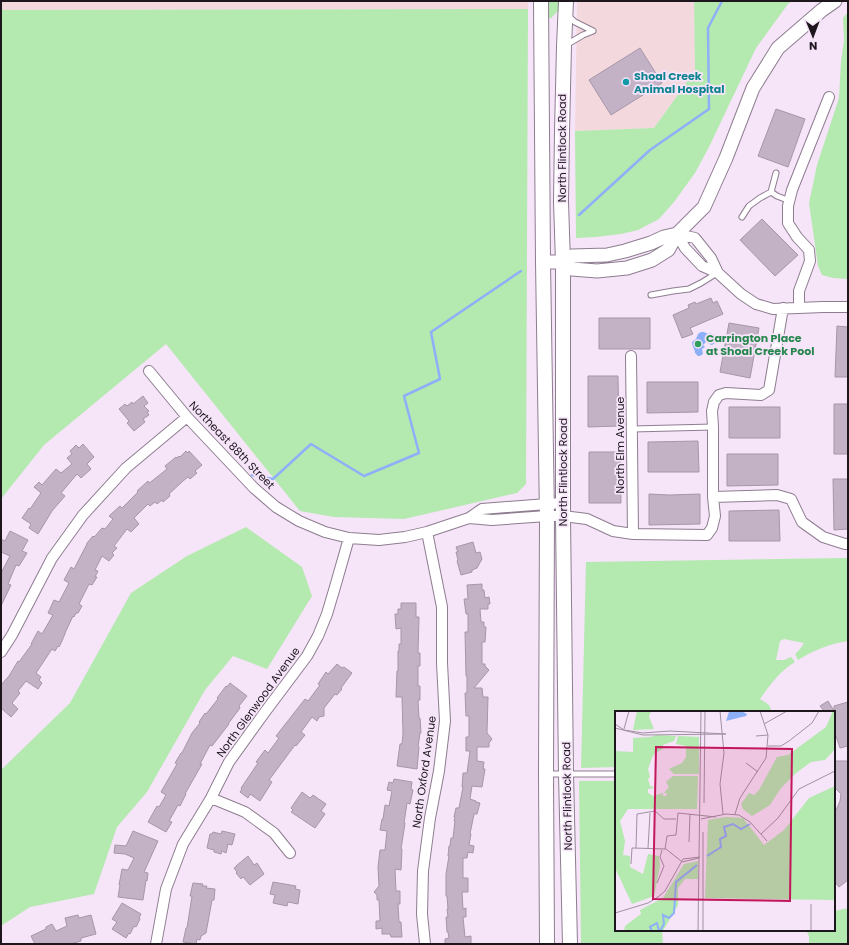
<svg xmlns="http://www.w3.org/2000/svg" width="849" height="945" font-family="Poppins,sans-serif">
  <rect width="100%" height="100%" fill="#f6e4f9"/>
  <!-- commercial -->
  <path fill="#f3d9de" d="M1,1H528V9L1,10Z
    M577,1H694L695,71L654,128L575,131Z"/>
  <!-- green -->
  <path fill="#b4e9af" d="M547,1H562C561,9 556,13 551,18H549L547,15Z
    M694,1H792L788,4L756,48L709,147L695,173L674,202L659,219L638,230L621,234L596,237L576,238L575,131L654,128L695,71Z
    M528,9L526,484L517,493L404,519L334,517L300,511L166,344L44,445L1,499V10Z
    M848,12V279L833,278L822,275L818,266L809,203L817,165L839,98L841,61L844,41L843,18Z
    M246,527L302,567L312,596L267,669L233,656L205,690L147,792L117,827L94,894L30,907L1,926V770L70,703L131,593L187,556Z
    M848,558V641C829,644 814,650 798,660L795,654L800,649L804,643L784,639L780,641L776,660H784L791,657L795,662C780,671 770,685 760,699L769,705L772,712H616V767L581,768L586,562Z
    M579,781H616V930H662L663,944H581Z
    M848,908V944H809V936L806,930H834L835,911Z"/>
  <!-- water -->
  <path fill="#8db0f9" d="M701,332H704L708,334L710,333C712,334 713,334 715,335C719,338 716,343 712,345L709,344L706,342L703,345L705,347L702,349L703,354L700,356H698L695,353C695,349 692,347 692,342L696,339L698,334Z"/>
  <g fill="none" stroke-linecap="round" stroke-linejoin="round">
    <!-- stream -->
    <path stroke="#8db0f9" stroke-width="2.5" d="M579,215L650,150L709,109L708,28L722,1
      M252,475L273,479L311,444L364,476L419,453L404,396L440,379L431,332L521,271"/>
  </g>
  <!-- building -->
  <path fill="#c3b1c5" stroke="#a796a9" d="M640,48L662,83L611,115L589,80Z
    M776,109L805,119L788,167L758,156Z
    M762,219L798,255L775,276L740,240Z
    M711,298L713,303L717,301L723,314L690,328L693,334L682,338L673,315L689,308L688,305L695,302L696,304Z
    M599,318H650V349H599Z
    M729,323L759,328L750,378L720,372Z
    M837,326L848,327V377H835Z
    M588,376H618L619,426L588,427Z
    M647,382H698V412L647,413Z
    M143,396L148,403L144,406L149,411L147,412L149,415L143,419L145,422L134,431L127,423L129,421L119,409L125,404L127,406L132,402L133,404Z
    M834,404H848V454H834Z
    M729,407H780V438H729Z
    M698,441L699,472H648V442Z
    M83,444L94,457L87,464L91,469L81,478L77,474L61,493L65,496L52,511L38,534L29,528L31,524L22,518L29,508L30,509L41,493L34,487L39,482L42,485L56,469L61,473L72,464L67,458L72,454L70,451L76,445L79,448Z
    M186,451L188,453L189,451L202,465L195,471L197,473L190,479L188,477L183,481L169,494L170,496L163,502L162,500L157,504L155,502L150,506L148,504L134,518L139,524L131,532L127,529L114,546L117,548L112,553L114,555L109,561L102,556L95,570L98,571L95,577H97L92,585L89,584L79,604L82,606L78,613H76L74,617L73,616L65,633V634L63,638V639L59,647L58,646L55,651L52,649L36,673L41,677L39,680L42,683L38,689L26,681L18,691L20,693L12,703L18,709L11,717L1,708V685L9,676L18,661L19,662L32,644H31L38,631L42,634L53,615L48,613L54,600L59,602L69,583L64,580L71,567L74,569L87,544V543L93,536L94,537L96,535L102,528L105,529L113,519L109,516L120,506L122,508L138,492L137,491L148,481L149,483L152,481L167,469L165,466L176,457L177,458L179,456L180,457Z
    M589,452H620L621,503H589Z
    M727,454H778V485L727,486Z
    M833,479H848V529L834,530Z
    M649,494L669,495L700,494V524L649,525Z
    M779,510L780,541H729V511Z
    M10,531L28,540L22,551L27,553L19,566L16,565L8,584L11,585L1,606V573L10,556L1,552V539L5,541Z
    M473,542L476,553L480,552L482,559L477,568L472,570V572L461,575L457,561L458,560L456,552H458L456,547Z
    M482,584V590H484L485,598L489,597L490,604H488V609H480L481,622H484V627H486L485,642H482V664H485V666L489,670L474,688H482L483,697H488L487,733L492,739L489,743V747H477V761L484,762L483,769H485L482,787L472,786L470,799L476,801V802L480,803L477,814H474L470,834H471L469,845L474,846L473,853L468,852L467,858H463V878H468V892H462L463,909L466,908V917H463L465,937L471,936V944H445V939L449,938L448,932H447L446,917H448L447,909H448L447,896H446V874L449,856H448L449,846H450L451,838H453L455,821H454L455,817H454L456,808H459L463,787H462L463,773H467L470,751H466V737H469V716H466L465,693H467V676H466L465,632H468V614H466L464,599H468L467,585Z
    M401,603H416V617H419L418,653H420V666H418V686H420V700H418L419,718H420L421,733H420L418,747H419L417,769L397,766L400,744H402L403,734L402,697H396L397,671H398V651H399V644H401V628L396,629L395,614H398V609H401Z
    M337,664L342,668L344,667L352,673L341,688L342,689L337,695L335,694L324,708V716L319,717L317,721L312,717L301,732L305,735L296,746L295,745L269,780L272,782L260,801L250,794L248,798L240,792L242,789L241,788L258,763L256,762L265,750L268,753L279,738L276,736L305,699L308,701L320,685L318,684L326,672L328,674Z
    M230,683L247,696L239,706L240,708L228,724H229L212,746L210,745L200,764H202L185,794H186L180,806L178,805L169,821L172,822L166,832L148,822L157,806L159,807L166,795L161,792L177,764L175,763L181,753H182L192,733L200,723L199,722L205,713L206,714L218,699L217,698L226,686L227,687Z
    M828,701L834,711V706L848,702V746L840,748L834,730V712H825L820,706Z
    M834,761H848V880L839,887L834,881V815L840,801L841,794L835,788L834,785Z
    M394,779L412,782L411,789L413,790L410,804L407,803L404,823H405L401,849H402L401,870L395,869L396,891H400V904H398L399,922H401L402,937H391L390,934H382V928L376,929V921H380L379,900H377V895L374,892L379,886L378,867L380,850H385L387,831L380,830L382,819H383L385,805L389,806L392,791L387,790L389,782L393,783Z
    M302,792L310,798L313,795L326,804L321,811L325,814L315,828L291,812L293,810L291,808Z
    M133,831L158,841L144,872L148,873L147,881L146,880L143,900L118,897L120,885H119L122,869L128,870L134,858L125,854L114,853L115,845L126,846Z
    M222,831L235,834L232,845L228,844L226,853L222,851L221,854L214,852V850L207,848L210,834H212L213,832L221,834Z
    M248,856L254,865L257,863L264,874L250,885L243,877L241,879L236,873L237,872L234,868L236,867V866Z
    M273,882L296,886L295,889L300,890L298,904L288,902L287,906L273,903L275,895L270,894Z
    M193,883L203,884L202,886H207L206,888L215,889L214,900H212L206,933L201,936L200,940L197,939L196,944L183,942L186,928H187L192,896H190Z
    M122,903L141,914L139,918L140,919L136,927L134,926L130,934L129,933L126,938L112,929L117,922L112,919Z
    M78,915L79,918L91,915L96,934L81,938V941L70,944H35L31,936L46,929V927L52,924L56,931L67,926L65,918Z"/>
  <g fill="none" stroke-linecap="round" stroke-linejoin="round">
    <!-- service casing -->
    <g stroke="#8e7d90" stroke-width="7">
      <path id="service" d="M568,16L575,22L593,31
        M566,45L583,35L593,31
        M776,173L771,192L777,196L790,201
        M742,217L749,206L760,198L771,192
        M651,295L673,291L689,289L701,283L717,273
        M632,429L713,427
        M547,774H616"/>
    </g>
    <!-- minor casing -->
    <g stroke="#8e7d90" stroke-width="12">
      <path id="minor" d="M677,234L685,248L702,266L718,273L741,294L756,304L773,309L823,307H848
        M677,234L695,238L711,258L718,273
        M799,308V291L810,261L809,250L797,237L788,223V206L792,190L829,97
        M631,356L633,534
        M149,371L187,417L254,488L276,507L299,521L325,532L349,538L379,540L405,537L427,532L469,518L482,509L547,504L563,503
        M713,497L777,495L791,499L802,522L823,537L845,544H848
        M469,518L492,520L547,516H563L587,519L613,531L633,534L707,535L712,528L715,516L713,497V427L712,411L714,402L719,395L726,393L761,395L769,390L783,308
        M1,652L12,635L52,558L83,515L126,468L187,417
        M211,798L245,812L274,833L290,853
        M156,944L166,889L183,844L211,798L229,762L265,712L307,656L318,636L327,614L335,587L349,538
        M425,944L422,914L423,871L430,818L439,771L445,721L442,663V607L427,532"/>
    </g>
    <!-- tertiary casing -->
    <g stroke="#8e7d90" stroke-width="15">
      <path id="tertiary" d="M543,262H563L572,256L607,255L625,251L651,243L664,237L677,234
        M563,262L572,269L597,271L627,268L652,260L668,250L677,234L704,207L726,158L753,88L778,48L822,10L835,1"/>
    </g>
    <!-- secondary casing -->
    <g stroke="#8e7d90" stroke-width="16">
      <path id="secondary" d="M541,1L543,262L547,516L546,774L547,944
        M566,1L564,46L562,132L561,202L563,262V516L566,774L570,944"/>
    </g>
    <!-- service -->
    <use href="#service" stroke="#fff" stroke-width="5"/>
    <!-- minor -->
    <use href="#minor" stroke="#fff" stroke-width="10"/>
    <!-- tertiary -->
    <use href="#tertiary" stroke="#fff" stroke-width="13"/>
    <!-- secondary -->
    <use href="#secondary" stroke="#fff" stroke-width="14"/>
  </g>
  <!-- markers -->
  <circle fill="#0f9aa8" stroke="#f6e4f9" stroke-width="1.5" cx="626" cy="82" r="4"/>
  <circle fill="#2e9e5b" stroke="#f6e4f9" stroke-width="1.5" cx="698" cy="344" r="4"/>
  <g text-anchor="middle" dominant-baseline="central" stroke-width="3.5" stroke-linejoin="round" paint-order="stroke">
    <!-- culture labels -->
    <g font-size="11" font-weight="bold" fill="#0d838f" stroke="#f6e4f9" text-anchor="start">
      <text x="634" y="76">Shoal Creek<tspan x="634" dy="13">Animal Hospital</tspan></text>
    </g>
    <!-- street labels -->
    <g font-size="11" fill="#1d161d" stroke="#f6e4f9">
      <text transform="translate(562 148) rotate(-90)">North Flintlock Road</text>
      <text transform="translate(232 445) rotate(46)">Northeast 88th Street</text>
      <text transform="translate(620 445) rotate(-90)">North Elm Avenue</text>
      <text transform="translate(563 472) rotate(-90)">North Flintlock Road</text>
      <text transform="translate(258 702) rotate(-54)">North Glenwood Avenue</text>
      <text transform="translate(424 772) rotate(-82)">North Oxford Avenue</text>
      <text transform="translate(567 796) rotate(-91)">North Flintlock Road</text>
    </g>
    <!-- leisure labels -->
    <g font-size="11" font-weight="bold" fill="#27864d" stroke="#f6e4f9" text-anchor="start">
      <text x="706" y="338">Carrington Place<tspan x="706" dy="13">at Shoal Creek Pool</tspan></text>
    </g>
  </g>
  <!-- overview -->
  <g transform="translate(615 711)">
    <rect width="220" height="220" fill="#f6e4f9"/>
    <path d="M22,0H36L34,6L39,18L18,19ZM218,0H220V38L210,49L196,51L181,62L166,77L155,94L137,105L128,98L126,93L134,82L139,84L144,79L162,46L173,44L211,16ZM42,24L61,25L59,30L48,34V38L40,42L37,47L33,58L35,66L33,68L35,75L40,77L33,78V82L38,85L48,82V85H51L52,82H49L54,76L51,71L58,65H83L82,98H13L5,110L10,130L8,144L15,145V156L28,163L33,143L44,145L45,155L39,185L17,193L0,157V40L18,41V27L35,26ZM63,25L84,26V63H59L54,58L67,52L71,46V35L61,33ZM220,75V189L90,187L93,109L111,106L128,107L149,134L169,119L194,87ZM83,150V168H70L63,177V194L48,220H9L10,215L26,203L25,199L48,187L69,153Z" fill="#b4e9af"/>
    <path d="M126,0L132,3L131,5L111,10L114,1Z" fill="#8db0f9"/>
    <path fill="none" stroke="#8db0f9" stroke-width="2" d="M92,145L106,136L105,128L111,125L109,116L118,113L126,118L135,113M37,220L35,216L42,212L44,220M45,220L49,213L48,204L54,207L59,202L61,171L82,154"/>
    <path fill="none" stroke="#9f92a1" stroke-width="1" d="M105,0L109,42L105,73L108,103M0,13L9,19L28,22L55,20L111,23L28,24L0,17M149,13L172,0M9,18L14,0M141,25L153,24M153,35H166L174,30L197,12L204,0M131,52L143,61M89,92L90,0M120,103L125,87L151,47L153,24L145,0M86,108L111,103L124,104L135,111L152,130M146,123L163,107L184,78L220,60M74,131L75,103M21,137L22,103L40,100L49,108H61M33,137L35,102M50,138L52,125L61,124L63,102L101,106M67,151L84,147M16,153L17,137L51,138L66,150M42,172L49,155L45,146L47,139M196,193V220M0,202L33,192L43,186L50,180L68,148L85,146M83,220L86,0M88,220V121"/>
    <path fill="#c2185b" fill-opacity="0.15" stroke="#c2185b" stroke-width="2" d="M41,36L177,38L175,190L38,188Z"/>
    <rect width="220" height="220" fill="none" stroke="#1d161d" stroke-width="2"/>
  </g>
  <!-- border -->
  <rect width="849" height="945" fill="none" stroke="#1d161d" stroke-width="4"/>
  <!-- north arrow -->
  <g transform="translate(813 36) rotate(179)" stroke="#f6e4f9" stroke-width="3" paint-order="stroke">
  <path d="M0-3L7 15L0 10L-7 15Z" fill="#1d161d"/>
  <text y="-6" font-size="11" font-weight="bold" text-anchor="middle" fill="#1d161d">N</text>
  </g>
</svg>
